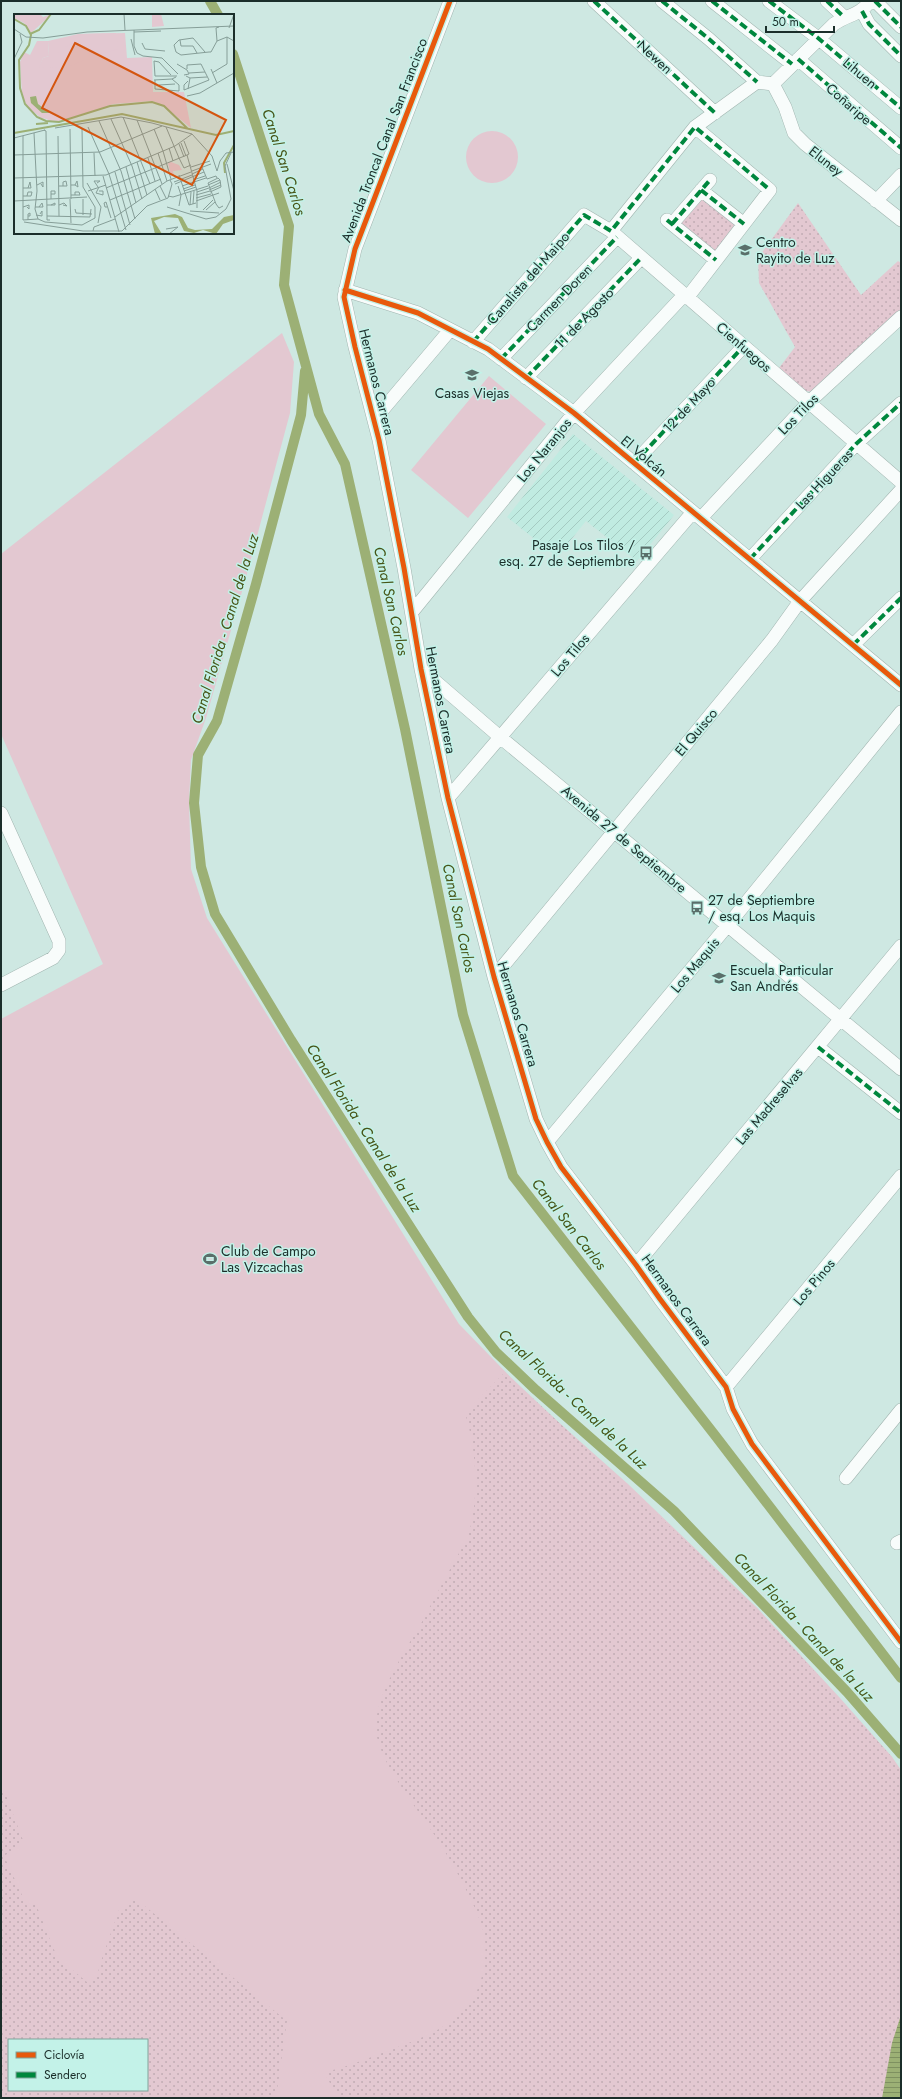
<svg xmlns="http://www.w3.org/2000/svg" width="902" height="2099" font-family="Jost,sans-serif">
  <defs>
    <pattern id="industrial-furrows" width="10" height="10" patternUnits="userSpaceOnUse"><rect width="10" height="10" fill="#c0ebe1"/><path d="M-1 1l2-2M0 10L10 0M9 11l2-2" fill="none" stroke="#a4cac1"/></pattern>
    <pattern id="park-dots" width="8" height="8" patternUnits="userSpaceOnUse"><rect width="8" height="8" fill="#e3c8d1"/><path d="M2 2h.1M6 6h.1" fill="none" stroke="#c2acb4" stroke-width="1.8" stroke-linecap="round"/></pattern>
    <pattern id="water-rules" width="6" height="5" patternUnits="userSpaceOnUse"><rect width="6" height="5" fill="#9cb075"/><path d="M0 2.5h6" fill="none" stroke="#7e9060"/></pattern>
  </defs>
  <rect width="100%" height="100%" fill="#cee8e2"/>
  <!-- industrial -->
  <path fill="url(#industrial-furrows)" d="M573,434L674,515L637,561L586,521L557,557L507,517Z"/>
  <!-- grass -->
  <path fill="#e3c8d1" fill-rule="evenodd" d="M466 157a26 26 0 1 1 52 0a26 26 0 1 1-52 0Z
    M282,333L294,362L290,413L245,581L206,718L191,760L189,802L191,869L207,918L459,1324L530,1397L628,1484L757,1608L840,1698L892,1757L901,1770V2098H1V1019L103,964L1,734V554ZM9,2040H147V2090H9Z
    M489,376L546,424L468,518L411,470Z"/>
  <!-- park -->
  <path fill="url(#park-dots)" fill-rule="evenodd" d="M702,196L736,223L715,253L679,224Z
    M798,203L861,295L898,261L901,263V309L812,392L806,391L779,368L795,347L759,283L758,258Z
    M505,1372L757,1608L892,1757L901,1772V2098H338L324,2072C348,2067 371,2057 395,2048C420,2039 448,2028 466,2008C481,1992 487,1962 485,1940C483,1915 448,1855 433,1833C416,1807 380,1763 376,1732C373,1697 406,1650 423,1620C437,1593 452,1565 467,1539C480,1500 477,1452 465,1413Z
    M1,1787L4,1790L24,1843L4,1856L28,1908L35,1902L57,1957L87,1982L97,1977L100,1964L119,1910L136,1899L287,2021L276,2098H1ZM9,2040H147V2090H9Z"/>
  <!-- water -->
  <path fill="url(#water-rules)" d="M901,2015V2098H882L892,2043Z"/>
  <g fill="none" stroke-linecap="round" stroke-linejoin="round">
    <!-- canal -->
    <path stroke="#9cb075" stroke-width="10" d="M210,1L218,15
      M233,54L289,226L284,285L319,414L345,464L405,729L463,1015L513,1176L714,1434L901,1678
      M305,371L301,415L256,584L217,721L198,755L194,803L201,867L215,914L291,1040L387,1191L468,1317L496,1352L536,1390L674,1511L847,1692L901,1754"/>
    <!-- minor casing -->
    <g stroke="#a1b5b0" stroke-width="14">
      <path id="minor" d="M450,1L355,249L344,297L355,347L379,440L404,568L421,669L448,798L494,977L536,1119L547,1142L561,1167L636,1265L660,1299L726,1387L733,1409L752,1444L901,1642
        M594,1L715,113
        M662,1L709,39L757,82
        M712,1L792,64
        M769,1L818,38L901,108
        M827,1L844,17
        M875,1L901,27
        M862,11L869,24L901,56
        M798,59L901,148
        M773,84L785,107L794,133L805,144L901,220
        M701,190L744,224
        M876,201L901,175
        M667,220L716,260
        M672,224L710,180
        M611,231L695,127L757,82L773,84L834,24C849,14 858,16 871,1
        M345,290L418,313L488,349L574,413L901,685
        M687,298L770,190L695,127
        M473,342L584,215L611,231L901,482
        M501,359L617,237
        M526,378L641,258
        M374,420L450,330
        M634,463L743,347
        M701,518L808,403L901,317
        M750,559L856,444L901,403
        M412,612L574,413L684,295
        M853,645L901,598
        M421,669L500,737L901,1069
        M448,798L693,512
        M1,813L59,941V950L53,958L1,985
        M494,977L772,640L800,601L901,490
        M818,1047L901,1113
        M547,1142L728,925L901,712
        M636,1265L901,946
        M726,1387L901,1176
        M846,1478L901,1410
        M897,1543L901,1541"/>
    </g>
    <!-- minor -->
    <use href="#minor" stroke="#f8fcfb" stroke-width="13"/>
    <!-- quiet -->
    <path stroke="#00873e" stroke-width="4" stroke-dasharray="8 4" stroke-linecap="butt" d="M594,1L715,113
      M662,1L709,39L757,82
      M712,1L792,64
      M769,1L818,38L901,108
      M827,1L844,17
      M875,1L901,27
      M862,11L869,24L901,56
      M798,59L901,148
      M701,190L744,224
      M667,220L716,260
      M672,224L710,180
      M473,342L584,215L611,231L695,127L770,190
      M501,359L617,237
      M526,378L641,258
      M634,463L743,347
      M750,559L856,444L901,403
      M853,645L901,598
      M818,1047L901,1113"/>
    <!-- cycleway casing -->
    <g stroke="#c3f2e8" stroke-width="8">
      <path id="cycleway" d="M450,1L355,249L344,297L355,347L379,440L404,568L421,669L448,798L494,977L536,1119L547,1142L561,1167L636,1265L660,1299L726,1387L733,1409L752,1444L901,1642
        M345,290L418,313L488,349L574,413L901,685"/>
    </g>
    <!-- cycleway -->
    <use href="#cycleway" stroke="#e8590c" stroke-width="5"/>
  </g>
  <!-- icons -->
  <defs>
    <g id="school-bare" transform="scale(1.08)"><path d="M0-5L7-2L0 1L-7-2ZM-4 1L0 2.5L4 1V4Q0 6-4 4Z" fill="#5a6f6a" stroke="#c3f2e8" stroke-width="2.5" paint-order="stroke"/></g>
    <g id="bus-bare" transform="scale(1.08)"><path d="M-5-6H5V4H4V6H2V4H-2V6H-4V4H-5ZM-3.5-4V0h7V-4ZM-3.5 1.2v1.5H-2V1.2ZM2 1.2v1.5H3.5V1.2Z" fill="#5a6f6a" stroke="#c3f2e8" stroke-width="2.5" paint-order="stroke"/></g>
    <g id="stadium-bare" transform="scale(1.08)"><path d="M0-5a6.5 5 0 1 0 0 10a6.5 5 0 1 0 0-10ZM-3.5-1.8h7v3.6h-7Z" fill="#5a6f6a" stroke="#c3f2e8" stroke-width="2.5" paint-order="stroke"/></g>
  </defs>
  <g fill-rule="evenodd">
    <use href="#school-bare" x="745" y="250"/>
    <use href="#school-bare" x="472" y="375"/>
    <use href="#bus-bare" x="646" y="553"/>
    <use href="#bus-bare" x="697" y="908"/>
    <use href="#school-bare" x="719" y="978"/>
    <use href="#stadium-bare" x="210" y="1259"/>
  </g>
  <g text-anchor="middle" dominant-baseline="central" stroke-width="3" stroke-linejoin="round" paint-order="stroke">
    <!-- street labels -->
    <g font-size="14" fill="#1b2e2a" stroke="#c3f2e8">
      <text transform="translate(655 57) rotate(43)">Newen</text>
      <text transform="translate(860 73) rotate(40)">Lihuen</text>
      <text transform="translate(849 104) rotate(41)">Coñaripe</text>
      <text transform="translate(384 140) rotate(-69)">Avenida Troncal Canal San Francisco</text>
      <text transform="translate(826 161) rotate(38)">Eluney</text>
      <text transform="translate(528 278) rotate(-49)">Canalista del Maipo</text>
      <text transform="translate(559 298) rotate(-46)">Carmen Doren</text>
      <text transform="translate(584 318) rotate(-46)">11 de Agosto</text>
      <text transform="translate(744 347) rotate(41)">Cienfuegos</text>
      <text transform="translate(377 382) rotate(76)">Hermanos Carrera</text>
      <text transform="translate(689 405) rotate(-47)">12 de Mayo</text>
      <text transform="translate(798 414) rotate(-46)">Los Tilos</text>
      <text transform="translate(544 450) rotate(-51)">Los Naranjos</text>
      <text transform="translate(644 456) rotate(40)">El Volcán</text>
      <text transform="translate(824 479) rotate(-47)">Las Higueras</text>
      <text transform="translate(570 655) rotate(-50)">Los Tilos</text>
      <text transform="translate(441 700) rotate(79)">Hermanos Carrera</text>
      <text transform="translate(696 732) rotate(-50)">El Quisco</text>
      <text transform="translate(624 839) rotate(40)">Avenida 27 de Septiembre</text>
      <text transform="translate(695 965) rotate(-50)">Los Maquis</text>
      <text transform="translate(518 1014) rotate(73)">Hermanos Carrera</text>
      <text transform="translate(769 1106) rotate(-50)">Las Madreselvas</text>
      <text transform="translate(814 1282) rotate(-50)">Los Pinos</text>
      <text transform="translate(677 1300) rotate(54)">Hermanos Carrera</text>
    </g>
    <!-- poi labels -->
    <g font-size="14" fill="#1b2e2a" stroke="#c3f2e8" text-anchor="start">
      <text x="756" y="242">Centro<tspan x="756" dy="16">Rayito de Luz</tspan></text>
      <text x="472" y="393" text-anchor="middle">Casas Viejas</text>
      <text x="635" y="545" text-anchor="end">Pasaje Los Tilos /<tspan x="635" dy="16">esq. 27 de Septiembre</tspan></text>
      <text x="708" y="900">27 de Septiembre<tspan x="708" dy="16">/ esq. Los Maquis</tspan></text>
      <text x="730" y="970">Escuela Particular<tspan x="730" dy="16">San Andrés</tspan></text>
      <text x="221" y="1251">Club de Campo<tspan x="221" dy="16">Las Vizcachas</tspan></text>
    </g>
    <!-- water labels -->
    <g font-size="15" font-style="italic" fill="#475417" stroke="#c3f2e8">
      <text transform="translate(284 162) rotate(72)">Canal San Carlos</text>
      <text transform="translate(391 601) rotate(77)">Canal San Carlos</text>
      <text transform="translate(225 629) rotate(-73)">Canal Florida - Canal de la Luz</text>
      <text transform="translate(459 918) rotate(78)">Canal San Carlos</text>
      <text transform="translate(364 1128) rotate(57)">Canal Florida - Canal de la Luz</text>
      <text transform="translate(569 1224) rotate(52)">Canal San Carlos</text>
      <text transform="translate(573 1399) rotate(43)">Canal Florida - Canal de la Luz</text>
      <text transform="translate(804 1627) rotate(47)">Canal Florida - Canal de la Luz</text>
    </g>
  </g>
  <!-- overview -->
  <g transform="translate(14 14)">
    <rect width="220" height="220" fill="#cee8e2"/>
    <path d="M0,0H26L29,3L38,0L17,19L10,9L0,4ZM111,19L113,44L138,43L139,78H170L177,114L150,92L138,87L99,90L45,107L27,104L13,92L8,81L12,80L29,44L35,42L34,27L64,20Z" fill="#e3c8d1"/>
    <path d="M138,0H147L150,12L138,13ZM102,19L104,35L83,41L69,38L66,40L70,46L56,52L40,42L51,33L67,26L66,20ZM23,27H34L35,42L29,44L25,54L51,53V67L56,70H74L94,92L53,106L36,107L18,97L8,81L6,48L10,38L16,41ZM157,148L165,151L168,156L159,157L160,161L157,162L154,149Z" fill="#e3c8d1"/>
    <path d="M22,82L24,90L36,99H28L17,89L16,83ZM161,200L168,203L174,214L181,216L198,215L210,203L220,201V206L209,210L202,220L189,216L180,219L170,217L164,204L150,203L140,207L148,220H141L137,204Z" fill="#9cb075"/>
    <path fill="none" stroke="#9cb075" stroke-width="2" d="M0,5L12,12L17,21L15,31L5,46L6,74L11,90L23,103L32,107L45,108L96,92L138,88L150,92L174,115M16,20L25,16L37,0M22,110L34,109M0,119L108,100L202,121L220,117M211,159L210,149L220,131"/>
    <path fill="none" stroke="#869e98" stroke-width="1" d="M110,0L111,16M215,14L220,0M0,15L12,23L29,24L73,18L220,12M120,16V32L123,39L129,42L148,44L164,60M120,18L147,17M117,25L121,41M166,26L167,32H179L183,39M203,27L202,14L205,13M203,27L213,23L220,27M128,29L131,35L151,37M191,38L179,24L165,26L160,31L162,38L167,41L195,38H197L203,27M0,45L8,28L6,20M163,50L173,56L175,60L170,61M173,55V51L187,50L195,66L170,76V71L174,67M197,55L203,69M175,59L191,58M198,59L213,50V23M157,61L145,48L140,47L141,62H163M172,62L176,64L174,75M176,64L193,63M140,66L158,65M141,66V75L165,77V71L158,65L162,63M145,71L161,70M173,82L186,79L220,59M109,103L136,170M97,105L118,152L128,185M123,106L148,170M85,107L107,157L121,205M74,113L95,160L112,216M152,113L165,144M41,114L107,103L138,109L178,120L198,142L203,157L206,147L212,139L220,138M56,115L57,185M140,115L149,137M30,116L32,117L33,202V206H36M20,119L23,177L21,195L24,205M9,122V206L24,205M44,122L45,202M0,124L31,116M167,129L172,142M165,130L170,143M155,134L159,147M149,137L157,165M80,139L81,162M144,139L153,167M0,141L86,138L148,112M173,141L183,177V194M134,144L141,167M165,144L170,154L177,151M123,148L133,181M213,150L220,177M112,153L122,189M177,153L196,147M188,153L193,165L202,162L203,164M178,157L197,150M101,158L116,211M178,160L189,155M165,161L175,191L182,189M89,162L105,218M0,164L92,161L161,132L178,120M179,166L191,162M206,166L204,164L194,169L202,190L205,194L209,192M160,168L178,161M73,169L87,193L84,209M83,169L86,167H80L84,173M161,170L190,158M23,171L29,168V173L27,170M57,171H61L63,167L64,173L61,171M194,171L206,166M45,172H53L52,167L49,168V172M146,172L152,184M164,172L167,181L165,192M168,172L192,164M85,173L82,179L89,181V177H85M9,174H17L16,168L14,174M92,174L173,141L175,140L170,127M195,174L207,168M141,175L146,186M169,175L181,171M195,176L207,171M74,177L92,171M170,177L182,173M183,178L195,174M196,178L207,173L206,166M57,181H66L65,178H61V181M182,181L196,177M9,182H17L18,178H14L13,182M154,182L159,183L194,172M182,184L197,180M37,185V177H41V180H37M56,185L57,209M96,186L147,165M0,187L73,183M182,187L205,179M179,190L180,177M33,191H41V189L37,191M45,191L50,189L53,192L49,191M176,191L177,178M9,193L15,191V195L13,193M21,193H29L28,189L25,193M93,193H91L90,189L92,188L97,204M153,193L192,205L202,203L212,195L217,185L211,152L217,139M61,195L62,199L78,200M189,196L199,186M192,196L201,188M176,197L205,199M22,201L28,202V197L26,200M69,201V185M33,202L76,203L77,195M101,203L153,167L177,158M24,205L31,208L68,211L81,204V193L69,173L68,114M14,206V200L16,199V202H14M10,208L69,217H108L133,192L154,184L158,170L156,166M152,215L164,213L155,220M79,217L80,213L101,205"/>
    <path fill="#d4550f" fill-opacity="0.15" stroke="#d4550f" stroke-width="2" d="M61,29L212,106L178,171L28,94Z"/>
    <rect width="220" height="220" fill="none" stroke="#1b2e2a" stroke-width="2"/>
  </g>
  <!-- border -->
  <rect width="902" height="2099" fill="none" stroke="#1b2e2a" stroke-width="4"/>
  <!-- legend -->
  <rect x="8" y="2039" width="140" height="52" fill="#c3f2e8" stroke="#80a49c"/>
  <rect x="16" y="2052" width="20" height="6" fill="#e8590c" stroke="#80a49c"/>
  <text x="44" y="2059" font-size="12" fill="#1b2e2a">Ciclovía</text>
  <rect x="16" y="2072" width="20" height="6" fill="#00873e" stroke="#80a49c"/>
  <text x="44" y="2079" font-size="12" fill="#1b2e2a">Sendero</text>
  <!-- scale -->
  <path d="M766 26v6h68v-6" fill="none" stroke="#1b2e2a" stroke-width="2"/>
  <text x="772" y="26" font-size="12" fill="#1b2e2a" stroke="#c3f2e8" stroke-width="3" paint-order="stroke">50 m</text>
</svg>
